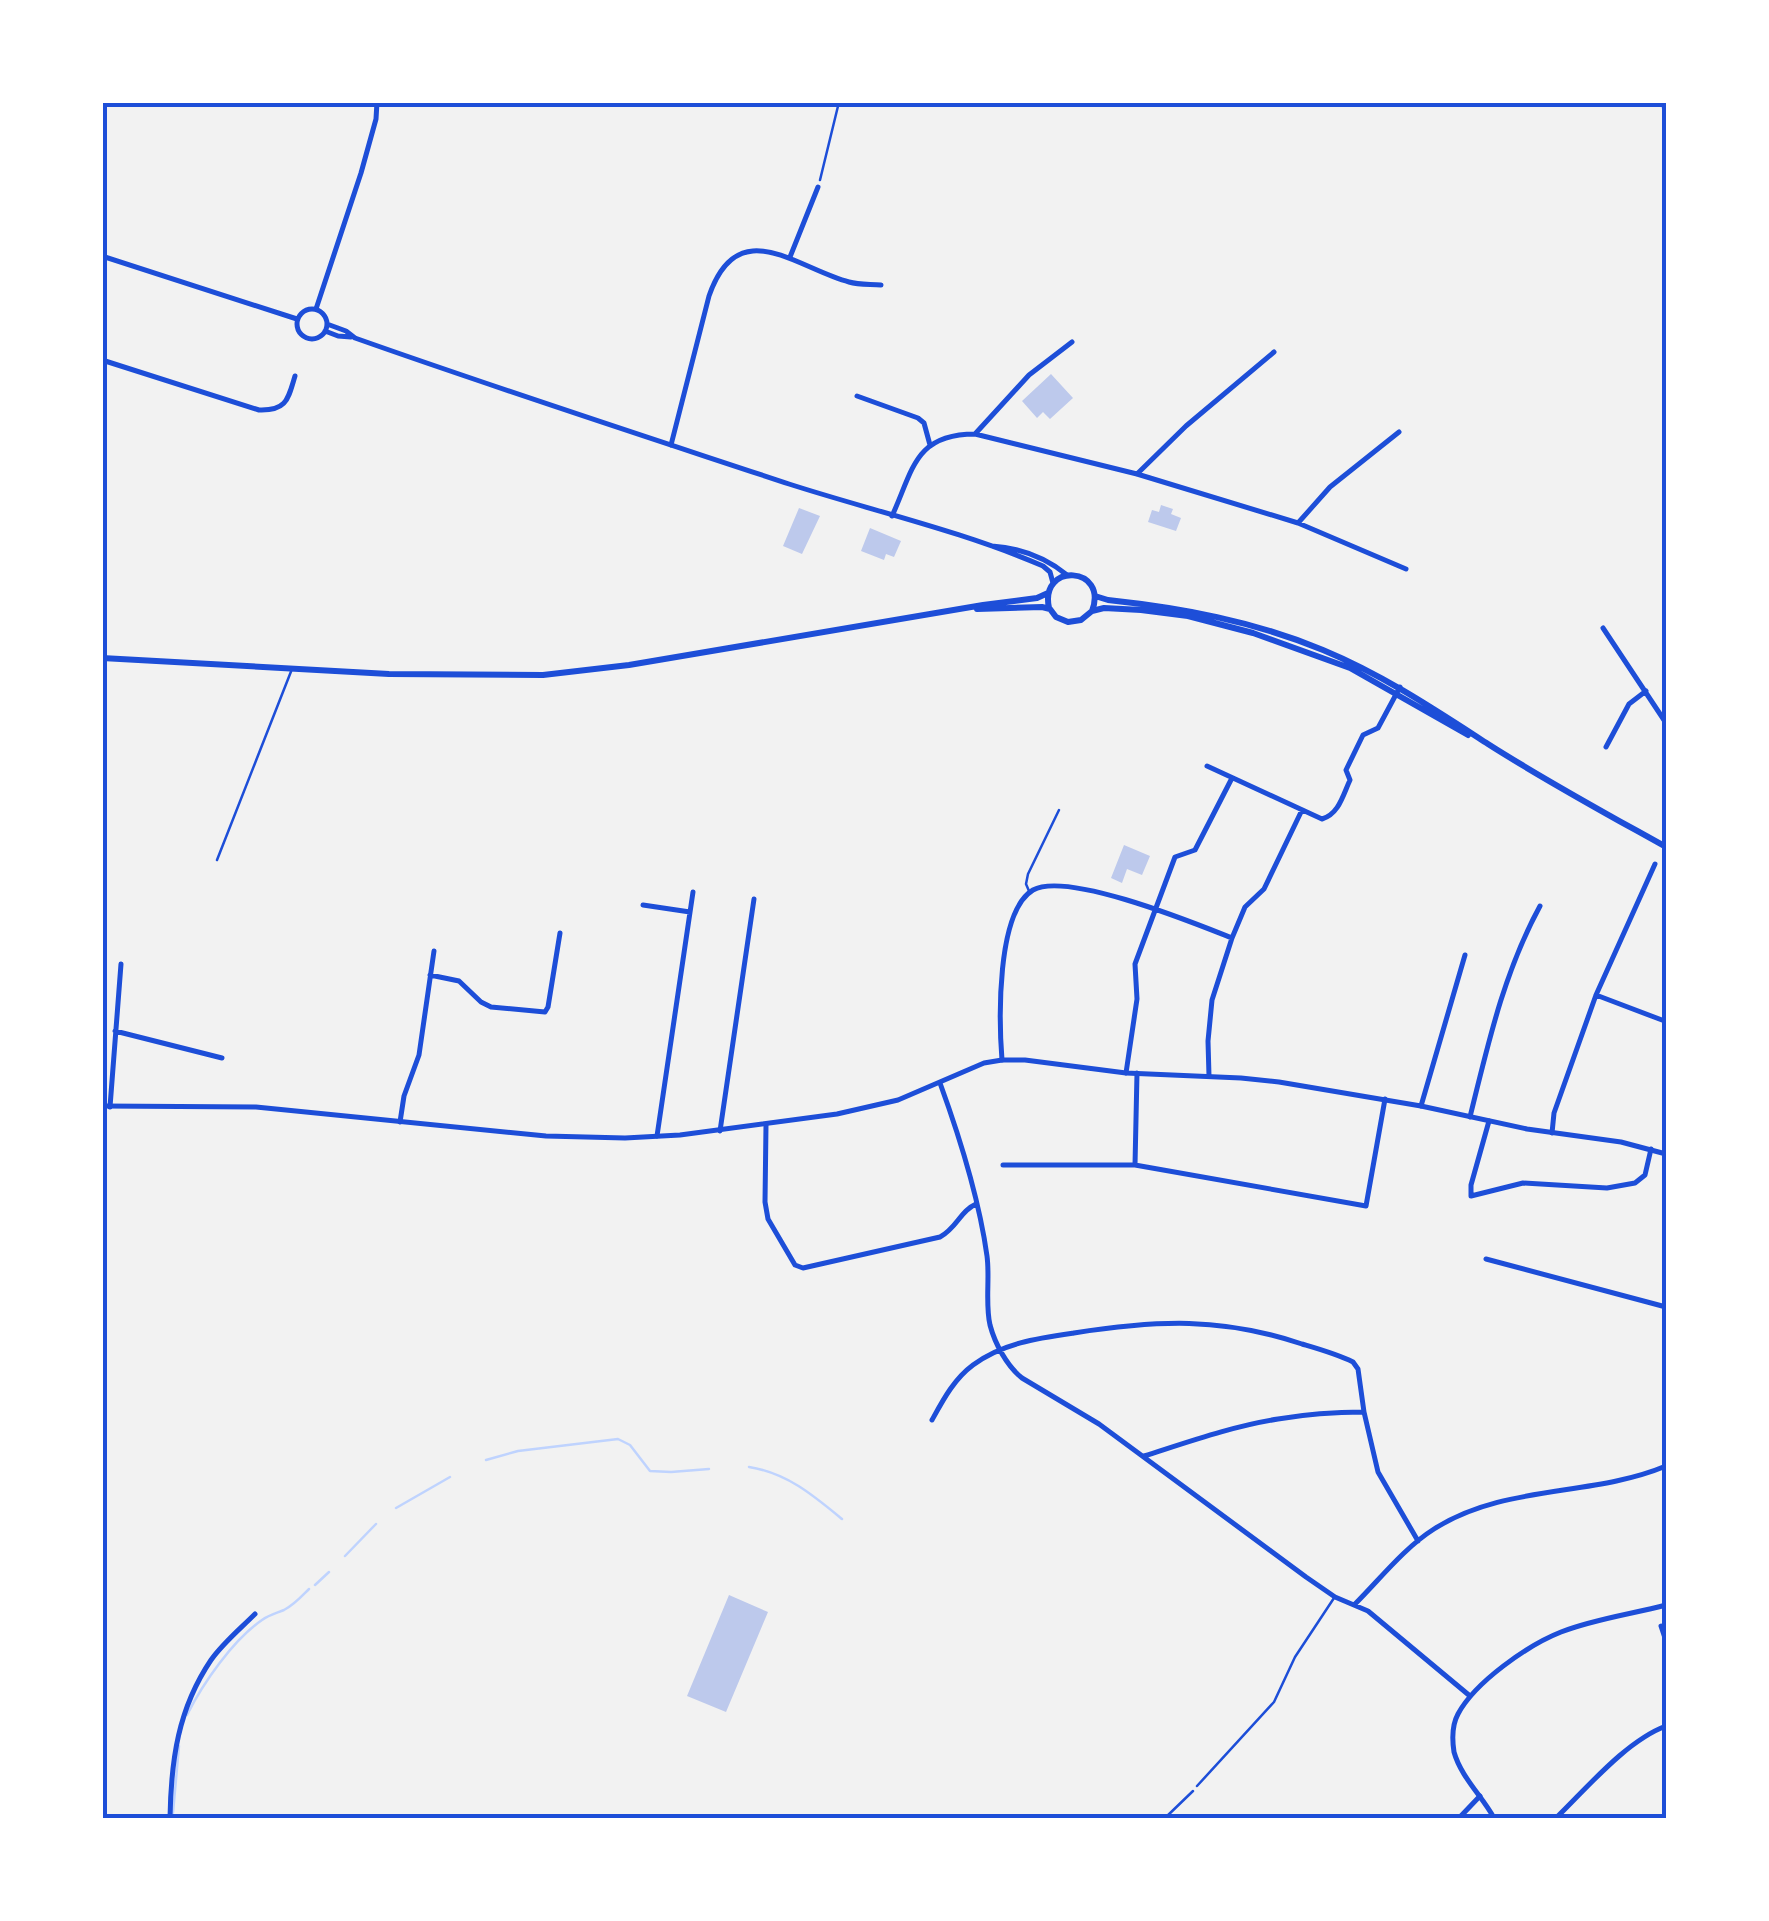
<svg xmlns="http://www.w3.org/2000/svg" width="1769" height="1921" font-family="Cabin,sans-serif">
  <rect width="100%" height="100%" fill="#f2f2f2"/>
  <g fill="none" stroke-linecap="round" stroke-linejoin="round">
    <!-- stream -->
    <path stroke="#bfd3fe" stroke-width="2.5" d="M1658,102L1666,112
      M486,1460L518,1451L618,1439L630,1445L650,1471L671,1472L709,1469
      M749,1467C787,1473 813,1495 842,1519
      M396,1508L450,1477
      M345,1556L376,1524
      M315,1585L329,1572
      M187,1715C203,1683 233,1640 262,1620C269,1615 277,1613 284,1610C294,1605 301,1597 309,1589
      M173,1813L179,1746"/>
  </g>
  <!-- building -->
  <path fill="#bdc9ec" d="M1051,374L1073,398L1050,419L1043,412L1037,418L1022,401Z
    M1161,505L1173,509L1171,514L1181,518L1176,531L1148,522L1152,510L1159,512Z
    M799,508L820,516L802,554L783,546Z
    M870,528L901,541L894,557L886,554L884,560L861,551Z
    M1124,845L1150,856L1142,875L1127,869L1122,883L1111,878Z
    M729,1595L768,1612L726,1712L687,1696Z"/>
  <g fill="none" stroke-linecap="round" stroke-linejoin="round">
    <!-- path -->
    <path stroke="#1d4ed8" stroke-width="2.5" d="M820,180L839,102
      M1165,1818L1193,1791"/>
    <!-- service -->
    <path stroke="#1d4ed8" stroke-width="2.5" d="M217,860L292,669
      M1029,891L1026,884L1028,874L1059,810
      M1197,1786L1274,1702L1295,1657L1334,1598"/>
    <!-- minor -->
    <path stroke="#1d4ed8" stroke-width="5" d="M790,257L818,187
      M102,360L259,410C287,411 288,399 295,376
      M857,396L918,418L924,423L930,445
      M975,434L1029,375L1072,342
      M671,445L709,296C738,212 796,268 849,282C859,285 870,284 881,285
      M1137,474L1186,426L1274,352
      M892,516C913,471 914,434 975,434L1137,474L1298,523L1406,569
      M1298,523L1330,487L1399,432
      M1603,628L1666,723
      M1606,747L1629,704L1646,691
      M1207,766L1322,819C1339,814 1343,795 1350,780L1346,770L1363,735L1378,728L1400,687
      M643,905L690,912
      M430,975L459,981L481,1002L491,1007L545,1012L548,1007L560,933
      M1596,995L1662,1020
      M115,1031L222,1058
      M1002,1060C999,1022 996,912 1033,890C1067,871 1194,923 1232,938
      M1126,1073L1137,999L1135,964L1175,857L1195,850L1232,778
      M1209,1076L1208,1041L1212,1000L1232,938L1245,907L1264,889L1302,810
      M940,1083C960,1138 979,1198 987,1256C990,1278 985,1304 990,1325C995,1344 1007,1366 1022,1378L1099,1424L1306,1577L1335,1597L1368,1611L1470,1696
      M1421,1106L1465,955
      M110,1107L121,964
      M1470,1117C1488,1044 1504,972 1540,906
      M1489,1121L1471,1185V1196L1523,1183L1607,1188L1635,1183L1645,1175L1651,1149
      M400,1122L404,1096L419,1055L434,951
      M766,1125L765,1202L768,1219L795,1265L803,1268L940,1237C957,1228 960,1211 976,1204
      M720,1131L754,899
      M1552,1133L1554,1113L1596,995L1655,864
      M657,1136L693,892
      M1003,1165H1135L1137,1073
      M1135,1165L1366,1206L1385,1099
      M1486,1259L1666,1307
      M932,1420C943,1400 954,1379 973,1365C1002,1343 1039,1338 1074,1333C1158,1320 1221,1317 1302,1344C1319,1349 1337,1354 1353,1362L1358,1369L1364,1412L1378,1472L1418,1541
      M1144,1456C1188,1442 1233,1426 1278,1419C1307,1414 1335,1412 1364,1412
      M1355,1604C1380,1579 1404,1548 1434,1529C1504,1484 1592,1497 1666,1466
      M1661,1626L1666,1641
      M170,1818C171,1760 178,1709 211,1660C223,1643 240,1629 255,1614
      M1459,1818L1480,1796
      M1556,1818C1587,1788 1626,1741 1666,1726"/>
    <!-- tertiary -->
    <path stroke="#1d4ed8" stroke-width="5" d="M102,256L297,319
      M297 324a15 15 0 1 1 30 0a15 15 0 1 1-30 0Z
      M316,309L361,173L376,119L377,102
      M327,324L346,331L355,338C499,389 644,436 789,484C873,511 962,531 1043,566L1050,572L1053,583
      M325,331L338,336L351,337
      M992,546C1020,548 1045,557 1067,575
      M102,1106L256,1107L546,1136L625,1138L680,1135L837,1114L898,1100L984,1063L1002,1060H1025L1126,1073L1241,1078L1279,1082L1421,1106L1527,1129L1621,1142L1666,1154
      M1494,1818C1482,1796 1461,1777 1454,1752C1452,1739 1452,1725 1458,1714C1475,1682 1528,1645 1561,1632C1594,1619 1632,1614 1666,1605"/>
    <!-- secondary -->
    <path stroke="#1d4ed8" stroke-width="6" d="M1095,596L1108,600C1182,608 1253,621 1323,650C1383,675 1434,709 1488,744C1546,781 1607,814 1666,847
      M1049,608C1039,562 1109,566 1092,611
      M977,609L1042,607L1050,609L1056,617L1068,622L1081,620L1092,611L1104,608L1141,610L1188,616L1253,633L1350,668L1468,735
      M102,658L389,674L543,675L629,665L983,605L1037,598L1048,593"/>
  </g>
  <!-- border -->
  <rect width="1769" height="1921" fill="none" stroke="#ffffff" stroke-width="210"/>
  <rect x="105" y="105" width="1559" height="1711" fill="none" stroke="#1d4ed8" stroke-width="4"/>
</svg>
